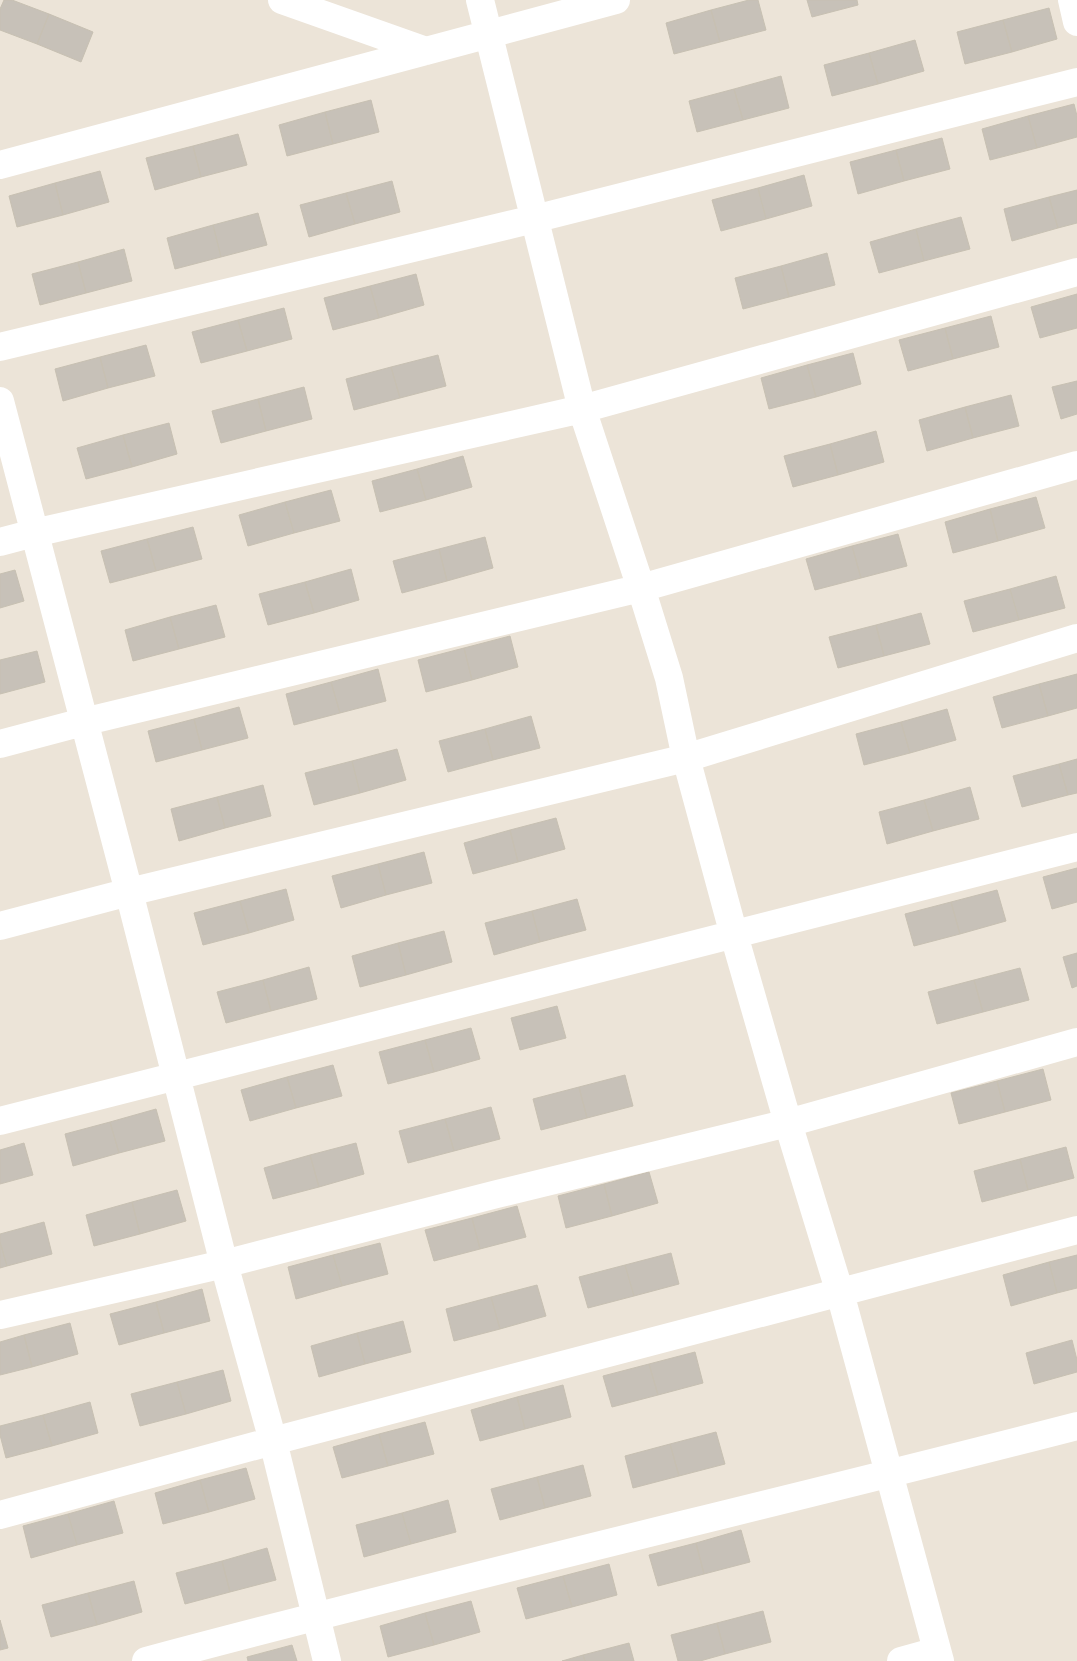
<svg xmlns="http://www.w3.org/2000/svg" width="1077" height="1661" font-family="Arial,sans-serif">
  <rect width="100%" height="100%" fill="#ece4d8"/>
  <!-- building -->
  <path fill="#c7c1b8" stroke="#c7c0b2" d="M4,0H12L49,14L37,44L0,30V9Z
    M749,0H758L766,30L720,42L711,10Z
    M807,0H857L858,5L812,17Z
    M1049,8L1057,39L1012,52L1003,20Z
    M711,10L720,42L674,54L666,23Z
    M49,14L93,32L81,62L37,44Z
    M1003,20L1012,52L965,64L957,32Z
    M915,40L924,71L878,84L869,53Z
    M869,53L878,84L832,96L824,65Z
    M781,76L789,108L743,120L734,89Z
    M734,89L743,120L697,132L689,101Z
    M371,100L379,132L333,144L325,112Z
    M1074,104L1077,116V137L1037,148L1028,116Z
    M325,112L333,144L287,156L279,125Z
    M1028,116L1037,148L990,160L982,129Z
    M238,134L247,165L201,177L193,146Z
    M942,138L950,169L904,181L896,150Z
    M193,146L201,177L155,190L146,158Z
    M896,150L904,181L858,194L850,162Z
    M100,171L109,202L63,215L55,183Z
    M804,175L812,206L766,219L758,188Z
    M392,181L400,212L355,224L346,193Z
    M55,183L63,215L17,227L9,196Z
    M758,188L766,219L721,231L712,200Z
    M1077,190V223L1058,228L1049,197Z
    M346,193L355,224L309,237L300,205Z
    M1049,197L1058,228L1012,241L1004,209Z
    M258,213L267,245L221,257L213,225Z
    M961,217L970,249L924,261L916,229Z
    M213,225L221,257L175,269L167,238Z
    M916,229L924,261L879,273L870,242Z
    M124,249L132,281L86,293L78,262Z
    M827,253L835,285L789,297L781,266Z
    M78,262L86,293L40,305L32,274Z
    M781,266L789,297L743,309L735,278Z
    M416,274L424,305L379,318L370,286Z
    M370,286L379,318L333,330L324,298Z
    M1077,294V328L1040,338L1031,307Z
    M284,308L292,339L247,351L238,320Z
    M991,316L999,347L953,359L945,328Z
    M238,320L247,351L201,363L192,332Z
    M945,328L953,359L908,371L899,340Z
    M146,345L155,376L108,388L100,357Z
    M853,353L861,384L816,397L807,365Z
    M438,355L446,386L400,398L391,367Z
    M100,357L108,388L63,401L55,369Z
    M807,365L816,397L769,409L761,378Z
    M391,367L400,398L354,410L346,379Z
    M1077,381V414L1061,419L1052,387Z
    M304,387L312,419L266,431L258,399Z
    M1011,395L1019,426L973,438L965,407Z
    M258,399L266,431L221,443L212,411Z
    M965,407L973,438L927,451L919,420Z
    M169,423L177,454L132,467L123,435Z
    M876,431L884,462L838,475L830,444Z
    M123,435L132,467L86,479L77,448Z
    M830,444L838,475L793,487L784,456Z
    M463,456L472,487L426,500L417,469Z
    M417,469L426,500L380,512L372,481Z
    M331,490L340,521L294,533L285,502Z
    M1036,497L1045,528L998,541L990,509Z
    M285,502L294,533L248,546L239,515Z
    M990,509L998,541L953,553L945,522Z
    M193,527L202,559L156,571L147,539Z
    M898,534L907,566L861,578L852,546Z
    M485,537L493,568L447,581L439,549Z
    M147,539L156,571L110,583L101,551Z
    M852,546L861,578L815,590L806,559Z
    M439,549L447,581L402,593L393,561Z
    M351,569L359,600L314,613L305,582Z
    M15,570L24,601L0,608V574Z
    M1056,576L1065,608L1019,620L1010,589Z
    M305,582L314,613L268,625L259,594Z
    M1010,589L1019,620L973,632L964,601Z
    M216,605L225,637L179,649L170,617Z
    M921,613L930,644L884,656L876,625Z
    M170,617L179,649L133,661L125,630Z
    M876,625L884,656L838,668L829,637Z
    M510,636L518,667L472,680L464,648Z
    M464,648L472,680L426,692L418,660Z
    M37,651L45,682L0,694V660Z
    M378,669L386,701L340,713L331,682Z
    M1077,674V708L1048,716L1039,684Z
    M331,682L340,713L294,725L286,694Z
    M1039,684L1048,716L1002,728L993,697Z
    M239,707L248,738L202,750L194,719Z
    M947,709L956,740L910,753L901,722Z
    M531,716L540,748L493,760L485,729Z
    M194,719L202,750L156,762L148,731Z
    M901,722L910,753L864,765L856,734Z
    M485,729L493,760L448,772L439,741Z
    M397,749L406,780L360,793L352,761Z
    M1077,759V793L1068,795L1059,764Z
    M352,761L360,793L314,805L305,773Z
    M1059,764L1068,795L1022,807L1013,776Z
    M263,785L271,816L225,828L217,797Z
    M970,787L979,819L933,831L924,800Z
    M217,797L225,828L179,841L171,809Z
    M924,800L933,831L887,844L879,812Z
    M556,818L565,849L518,862L510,830Z
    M510,830L518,862L473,874L464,843Z
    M424,852L432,883L386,895L378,864Z
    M378,864L386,895L341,908L332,876Z
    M1077,868V902L1052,909L1043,877Z
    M286,889L294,920L249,933L240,901Z
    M997,890L1006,921L960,934L951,902Z
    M577,899L586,930L540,942L532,911Z
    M240,901L249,933L203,945L194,913Z
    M951,902L960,934L914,946L905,914Z
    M532,911L540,942L494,955L485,923Z
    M444,931L452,962L406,975L398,943Z
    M398,943L406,975L360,987L352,956Z
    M1077,953V986L1072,988L1063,957Z
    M309,967L317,999L271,1011L263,980Z
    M1020,968L1029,1000L983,1012L974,980Z
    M263,980L271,1011L226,1023L217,992Z
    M974,980L983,1012L937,1024L928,992Z
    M557,1006L566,1038L520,1050L511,1018Z
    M471,1028L480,1059L434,1072L425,1040Z
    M425,1040L434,1072L388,1084L379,1052Z
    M333,1065L342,1096L296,1108L287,1077Z
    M1043,1069L1051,1100L1005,1112L997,1081Z
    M625,1075L633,1106L587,1118L579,1087Z
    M287,1077L296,1108L250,1121L241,1090Z
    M997,1081L1005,1112L959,1124L951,1093Z
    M579,1087L587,1118L541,1130L533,1099Z
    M491,1107L500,1139L454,1151L445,1119Z
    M156,1109L165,1141L119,1153L110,1122Z
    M445,1119L454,1151L408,1163L399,1131Z
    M110,1122L119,1153L73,1166L65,1134Z
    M24,1143L33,1175L0,1184V1150Z
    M356,1143L364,1174L319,1187L310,1155Z
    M1066,1147L1074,1178L1028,1190L1020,1159Z
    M310,1155L319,1187L273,1199L264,1168Z
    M1020,1159L1028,1190L982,1202L974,1171Z
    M649,1172L658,1203L612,1216L604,1184Z
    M604,1184L612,1216L566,1228L558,1196Z
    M177,1190L186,1221L140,1234L132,1202Z
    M132,1202L140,1234L94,1246L86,1215Z
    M517,1206L526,1237L480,1249L472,1218Z
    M472,1218L480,1249L434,1261L425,1230Z
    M44,1222L52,1254L7,1266L0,1242V1234Z
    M0,1242L7,1266L0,1268Z
    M380,1243L388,1274L342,1286L333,1255Z
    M671,1253L679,1284L634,1296L625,1265Z
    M333,1255L342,1286L296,1299L288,1267Z
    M1077,1255V1288L1057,1293L1049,1262Z
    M1049,1262L1057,1293L1011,1306L1003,1275Z
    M625,1265L634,1296L588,1308L579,1277Z
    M537,1285L546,1316L500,1329L491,1297Z
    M202,1289L210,1321L164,1333L156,1302Z
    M491,1297L500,1329L454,1341L446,1309Z
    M156,1302L164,1333L119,1345L110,1314Z
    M403,1321L411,1352L365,1364L357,1333Z
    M70,1323L78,1354L32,1367L24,1335Z
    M357,1333L365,1364L319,1377L311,1346Z
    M24,1335L32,1367L0,1375V1342Z
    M1072,1340L1077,1360V1372L1034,1384L1026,1353Z
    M695,1352L703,1383L658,1395L649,1364Z
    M649,1364L658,1395L612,1407L603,1376Z
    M223,1370L231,1401L186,1414L177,1382Z
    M177,1382L186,1414L140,1426L131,1394Z
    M563,1385L571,1417L525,1429L517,1397Z
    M517,1397L525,1429L480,1441L471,1410Z
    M90,1402L98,1433L52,1446L43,1415Z
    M43,1415L52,1446L6,1458L0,1435V1426Z
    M425,1422L434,1454L388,1466L379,1434Z
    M716,1432L725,1464L679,1476L670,1444Z
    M379,1434L388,1466L342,1478L333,1447Z
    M670,1444L679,1476L633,1488L625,1456Z
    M583,1465L591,1496L545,1508L537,1477Z
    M246,1468L255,1499L209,1512L200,1480Z
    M537,1477L545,1508L500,1520L491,1489Z
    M200,1480L209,1512L163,1524L155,1493Z
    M448,1500L456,1532L411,1544L402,1513Z
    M114,1501L123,1533L77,1545L68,1514Z
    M402,1513L411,1544L364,1557L356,1525Z
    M68,1514L77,1545L31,1558L23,1526Z
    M741,1530L750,1562L704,1574L696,1543Z
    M696,1543L704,1574L658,1586L649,1555Z
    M267,1548L276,1580L230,1592L222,1561Z
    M222,1561L230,1592L185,1604L176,1573Z
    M609,1564L617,1595L572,1607L563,1576Z
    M563,1576L572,1607L526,1619L517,1588Z
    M134,1581L142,1612L97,1625L88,1593Z
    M88,1593L97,1625L51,1637L42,1605Z
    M471,1601L480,1632L434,1645L425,1613Z
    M763,1611L771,1642L725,1654L717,1623Z
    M425,1613L434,1645L388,1657L380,1626Z
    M0,1620L8,1648L0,1650Z
    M717,1623L725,1654L700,1661H678L671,1635Z
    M629,1643L634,1661H585L583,1655Z
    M292,1645L297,1661H248L247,1657Z
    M583,1655L585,1661H562Z"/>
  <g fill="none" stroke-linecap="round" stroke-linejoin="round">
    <!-- minor -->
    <path stroke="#fff" stroke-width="28" d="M282,0L426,51
      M480,0L582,409L641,588L669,678L686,758L734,935L788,1123L840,1293L940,1661
      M1072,0L1077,22
      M0,165L616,0
      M0,347L534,219L1077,82
      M0,401L129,892L224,1264L273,1441L327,1661
      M0,542L34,533L582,409L1077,272
      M0,744L83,722L641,588L1077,465
      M0,926L129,892L686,758L1077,638
      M0,1121L1077,847
      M0,1315L224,1264L497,1194L788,1123L1077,1042
      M0,1515L273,1441L1077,1230
      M146,1661C455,1578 767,1506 1077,1426
      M901,1661L937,1651"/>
  </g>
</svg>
